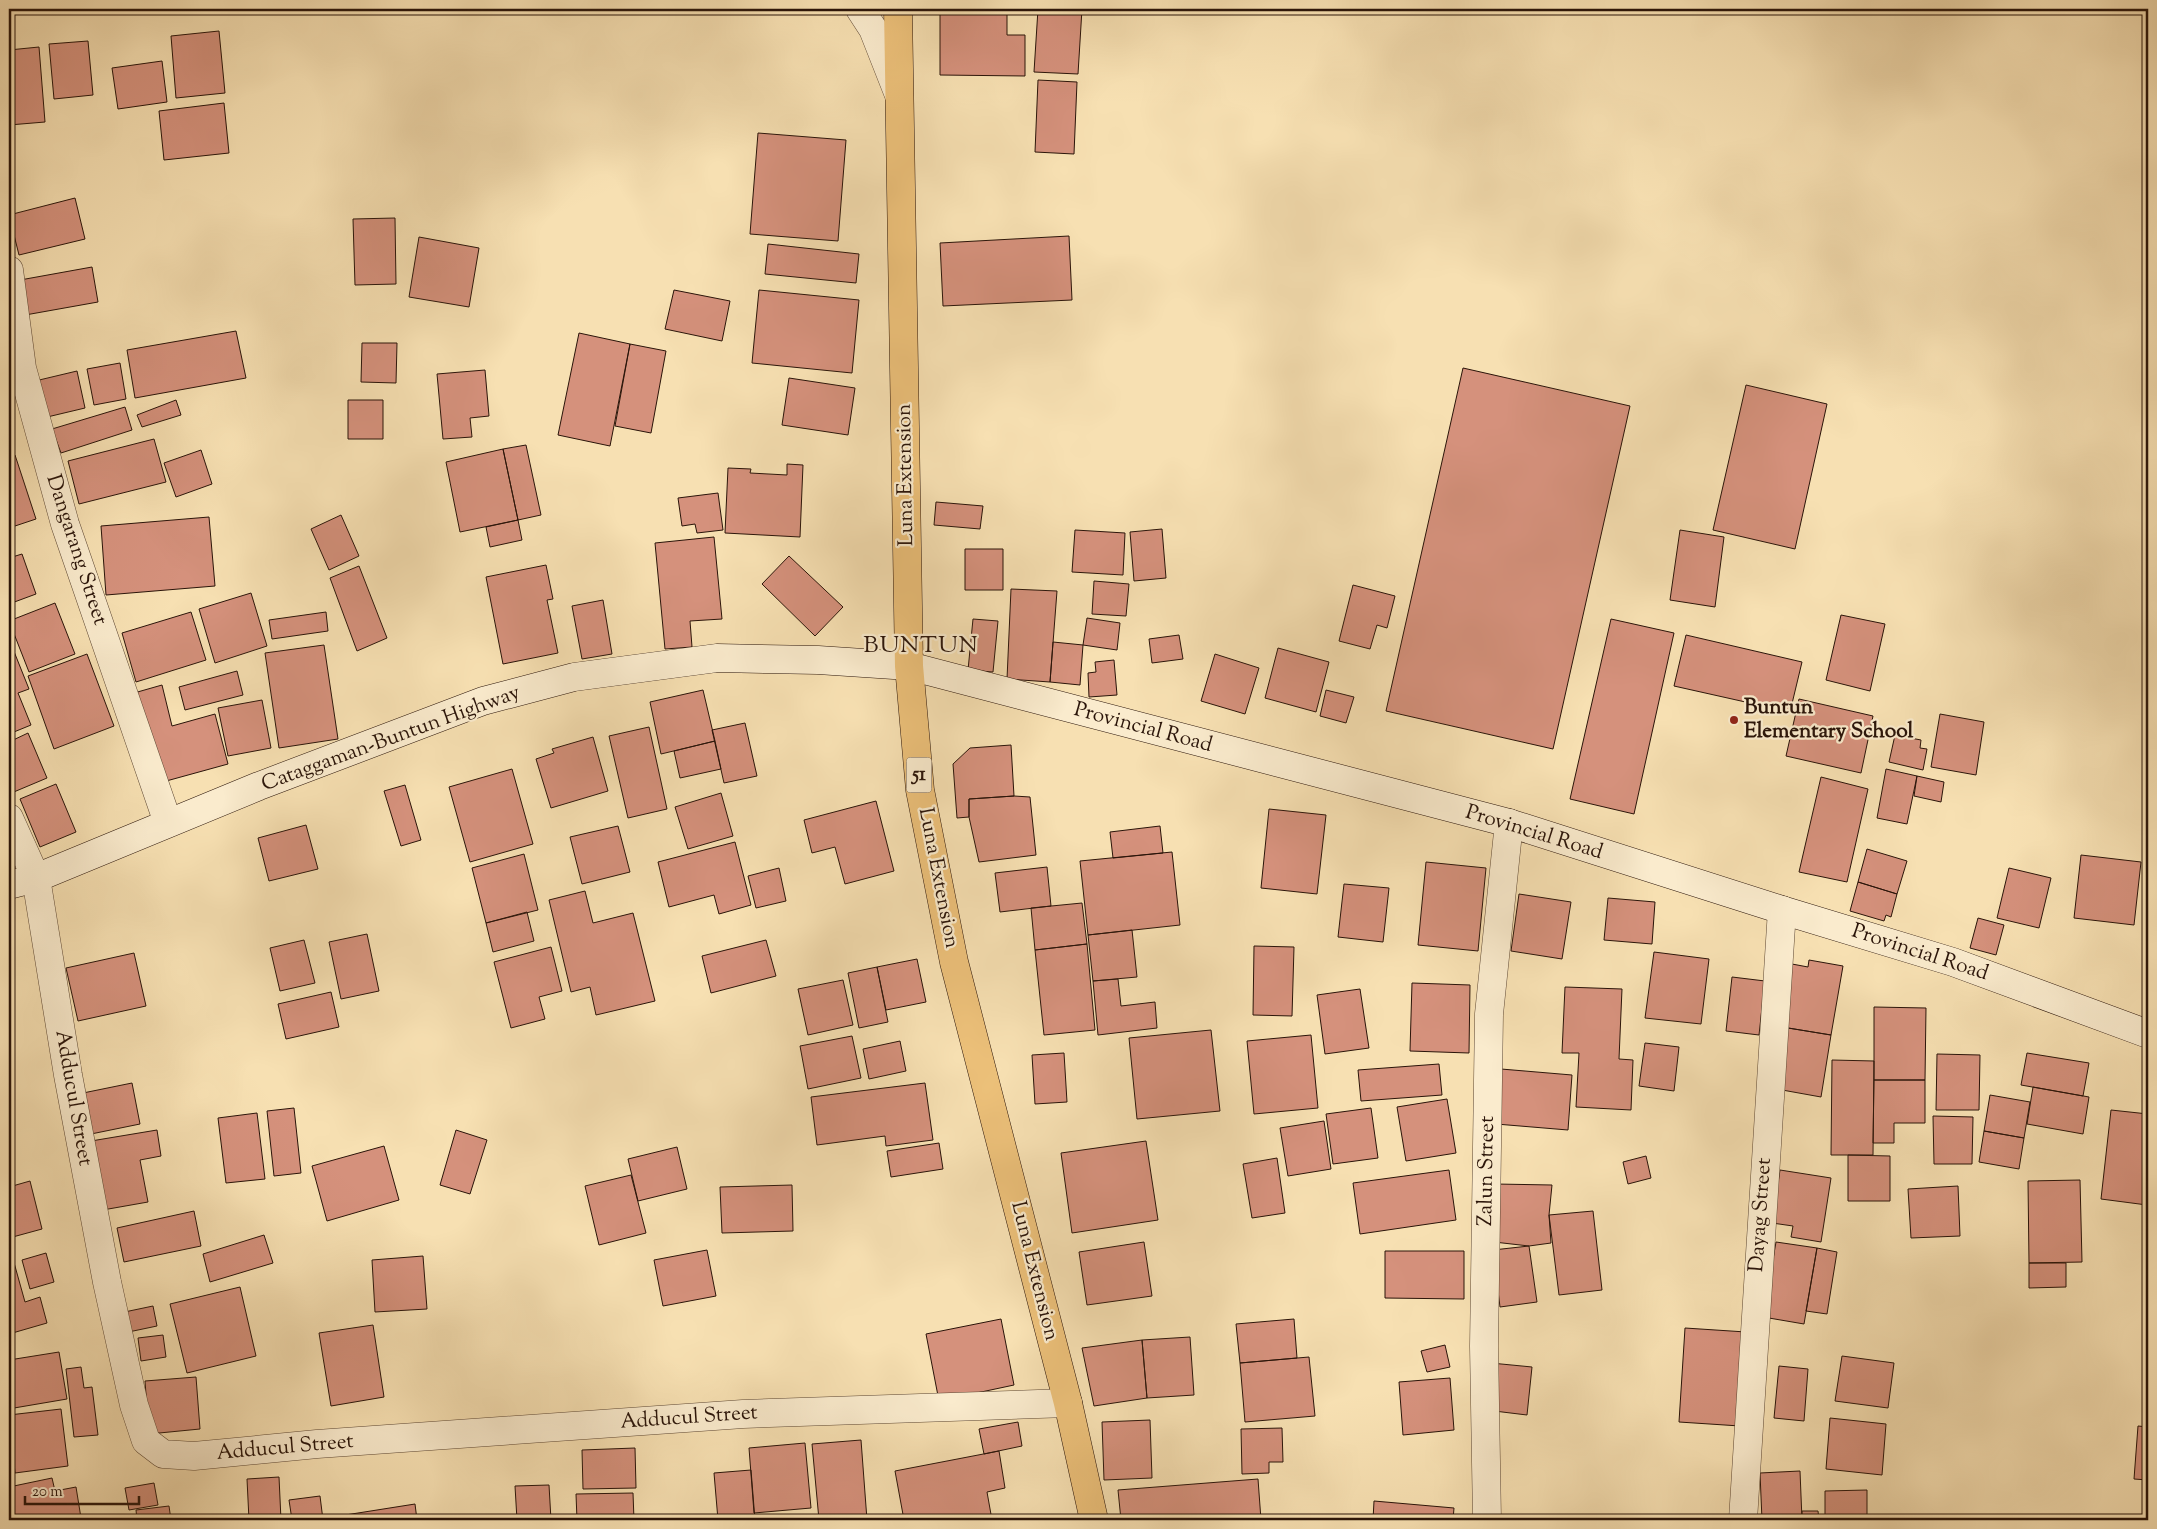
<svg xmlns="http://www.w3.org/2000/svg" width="2157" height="1529" font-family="'Sorts Mill Goudy',serif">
  <rect width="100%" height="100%" fill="#f7e0b2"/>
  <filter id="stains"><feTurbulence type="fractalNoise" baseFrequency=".004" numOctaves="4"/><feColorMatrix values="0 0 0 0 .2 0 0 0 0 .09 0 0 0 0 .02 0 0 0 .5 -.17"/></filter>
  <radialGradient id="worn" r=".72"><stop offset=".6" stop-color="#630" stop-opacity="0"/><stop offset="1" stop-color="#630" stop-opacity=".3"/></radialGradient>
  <!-- building -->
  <path fill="#d5917c" stroke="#2a1409" d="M940,9H1007V35H1025V76L940,75Z
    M1038,9H1082L1078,74L1034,72Z
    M219,31L225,93L176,98L171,36Z
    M88,41L93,95L54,99L49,44Z
    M39,47L45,122L9,125V50Z
    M162,61L167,102L118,109L112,68Z
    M1038,80L1077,82L1074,154L1035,152Z
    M224,103L229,153L164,160L159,111Z
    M758,133L846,140L838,241L750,234Z
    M75,198L85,239L19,255L9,215Z
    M395,218L396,284L355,285L353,219Z
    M1069,236L1072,300L943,306L940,243Z
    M419,237L479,248L469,307L409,297Z
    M768,244L859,254L856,283L765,274Z
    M92,267L98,302L14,317L9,282Z
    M674,290L730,301L722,341L665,329Z
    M759,290L859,300L852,373L752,363Z
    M236,331L246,378L135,398L127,350Z
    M579,333L630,344L610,446L558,435Z
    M362,343H397L396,383L361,382Z
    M630,344L666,351L651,433L615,426Z
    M120,363L126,399L94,405L87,369Z
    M1463,368L1630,406L1553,749L1386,711Z
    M485,370L489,416L470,418L472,437L443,439L437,374Z
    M77,371L85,408L43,418L35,381Z
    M789,378L855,388L848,435L782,425Z
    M1746,385L1827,404L1795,549L1713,530Z
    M176,400L181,415L142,427L137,415Z
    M348,400H383V439H348Z
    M125,407L132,430L61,453L52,429Z
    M9,425L14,445L9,446Z
    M154,439L166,482L79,504L68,461Z
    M526,445L541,515L518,520L503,449Z
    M503,449L518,520L460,532L446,462Z
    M201,450L212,484L176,497L164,463Z
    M15,455L36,519L9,528V457Z
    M787,464L803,465L800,537L725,533L728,468L751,469L750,473L787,475Z
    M718,493L723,530L697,533L695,524L682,526L678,498Z
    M936,502L983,506L980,529L934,525Z
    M341,515L359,556L329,570L311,529Z
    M209,517L215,586L106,595L101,526Z
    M518,520L522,540L490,547L486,527Z
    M1162,529L1166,578L1134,581L1130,532Z
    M1075,530L1125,533L1123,575L1072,572Z
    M1680,530L1724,537L1715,607L1670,600Z
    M714,537L722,619L690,621L692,647L665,649L655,543Z
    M965,549H1003V590H965Z
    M22,554L36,594L9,604V558Z
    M789,556L843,607L815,636L762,584Z
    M546,565L553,599L547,600L558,653L503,664L486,577Z
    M359,566L387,638L357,651L330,578Z
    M1094,581L1129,584L1126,616L1092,614Z
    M1353,585L1395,596L1387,628L1377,625L1370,649L1339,641Z
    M1011,589L1057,591L1050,682L1007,679Z
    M251,593L267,646L215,663L199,609Z
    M603,600L612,654L582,659L572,606Z
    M55,603L75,654L29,672L9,621Z
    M191,612L206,660L136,682L122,633Z
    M326,612L328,631L272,639L269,620Z
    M1841,615L1885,624L1870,691L1826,680Z
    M1087,618L1120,623L1117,650L1083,645Z
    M973,619L998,621L993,672L968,670Z
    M1611,619L1674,633L1634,814L1570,799Z
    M1179,635L1183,659L1152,663L1149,639Z
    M1686,635L1802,662L1790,712L1674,686Z
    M9,639L29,689L18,693L31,725L9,734Z
    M1053,642L1083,645L1080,685L1050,682Z
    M324,645L338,739L279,748L265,653Z
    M1278,648L1329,662L1316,712L1265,698Z
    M87,654L114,726L54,749L28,676Z
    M1215,654L1259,668L1245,714L1201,701Z
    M1114,660L1117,695L1089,697L1088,673L1096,672L1095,662Z
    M237,671L243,695L185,710L179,687Z
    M162,685L172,726L215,714L228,764L159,783L134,693Z
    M703,690L715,741L661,754L650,702Z
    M1326,690L1354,697L1346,723L1320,716Z
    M1799,699L1873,716L1861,773L1786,756Z
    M262,700L271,748L228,756L218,708Z
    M1940,714L1984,722L1976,775L1931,767Z
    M745,723L757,776L724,783L712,730Z
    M649,727L667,809L628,818L609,736Z
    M28,733L47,778L9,794V742Z
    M1895,735L1921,740L1920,748L1927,749L1923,770L1889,762Z
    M593,737L608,791L551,808L536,759L554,753L552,749Z
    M715,741L721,769L680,778L674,751Z
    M1011,745L1014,796L969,799V817L957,818L953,764L970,748Z
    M512,769L533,844L470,862L449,787Z
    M1886,769L1917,776L1907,824L1877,818Z
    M1917,776L1944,782L1941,802L1914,796Z
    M1821,777L1868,789L1847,882L1799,872Z
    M56,784L76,832L40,847L20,799Z
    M405,785L421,840L401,846L384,791Z
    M721,793L733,836L688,849L675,807Z
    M1014,796L1030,797L1036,855L979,862L969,817V799Z
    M876,801L894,871L845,884L835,847L812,853L804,820Z
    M1269,809L1326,815L1317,894L1261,888Z
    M306,825L318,869L269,881L258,838Z
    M618,826L630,872L582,884L570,837Z
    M1160,826L1163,853L1113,858L1110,832Z
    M735,842L751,905L719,914L714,895L669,907L658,862Z
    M1867,849L1907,861L1897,894L1858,882Z
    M1172,852L1180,925L1088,935L1080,861Z
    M524,854L538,910L486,923L472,868Z
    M2081,855L2141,862L2134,925L2074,918Z
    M1426,862L1486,868L1478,951L1418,945Z
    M1047,867L1051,906L1000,912L995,873Z
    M779,868L786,901L756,908L748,876Z
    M2009,868L2051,878L2039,928L1997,918Z
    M1858,882L1897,894L1891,917L1886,915L1884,921L1850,911Z
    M1344,884L1389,888L1383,942L1338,937Z
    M585,891L593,923L633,913L655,1001L596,1015L590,987L571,992L549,900Z
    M1519,894L1571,902L1562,959L1511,951Z
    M1608,898L1655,902L1652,944L1604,940Z
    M1082,903L1087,944L1035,950L1031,908Z
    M527,912L534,941L493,952L486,923Z
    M1978,918L2004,925L1996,955L1970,948Z
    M1132,930L1137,977L1093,981L1088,935Z
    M367,934L379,991L341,999L329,942Z
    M304,940L315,983L280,991L270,948Z
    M766,940L776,976L711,993L702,956Z
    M1087,944L1095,1030L1044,1035L1035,950Z
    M1254,946L1294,947L1292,1016L1253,1015Z
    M551,947L562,991L539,997L545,1019L511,1028L494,962Z
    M1654,952L1709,959L1701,1024L1645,1018Z
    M134,953L146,1006L78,1021L66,968Z
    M917,959L926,1002L886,1010L877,967Z
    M1809,960L1843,966L1831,1035L1782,1027L1792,964L1808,967Z
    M877,967L888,1022L859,1028L848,973Z
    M2148,976V1015H2144Z
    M1732,977L1765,981L1759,1035L1726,1031Z
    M1118,979L1121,1006L1155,1002L1157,1028L1098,1035L1093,981Z
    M843,980L853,1025L808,1035L798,989Z
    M1412,983L1470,985L1469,1053L1410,1051Z
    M1565,987L1622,989L1619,1059L1633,1060L1631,1110L1576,1107L1579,1053H1562Z
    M1360,989L1369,1048L1325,1054L1317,995Z
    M331,992L339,1027L286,1039L278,1004Z
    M1874,1007L1926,1008L1925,1080H1874Z
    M1782,1027L1831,1035L1821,1097L1771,1088Z
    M1211,1030L1220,1111L1137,1119L1129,1038Z
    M1311,1035L1318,1108L1254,1114L1247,1041Z
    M852,1036L861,1078L808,1089L800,1046Z
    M900,1041L906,1071L869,1079L863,1049Z
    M1645,1043L1679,1047L1674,1091L1639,1086Z
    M1064,1053L1067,1102L1035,1104L1032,1055Z
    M2027,1053L2089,1063L2083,1096L2021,1085Z
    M1937,1054L1980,1055L1979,1110H1936Z
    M1832,1060L1874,1061L1873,1155H1831Z
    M1439,1064L1442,1095L1361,1101L1358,1070Z
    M1501,1069L1572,1075L1568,1130L1496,1124Z
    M1874,1080H1925V1123H1894V1143H1873Z
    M132,1083L140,1124L91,1134L83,1093Z
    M925,1083L933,1140L886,1146L885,1136L817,1145L811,1097Z
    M2033,1087L2089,1097L2083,1134L2027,1124Z
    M1990,1095L2030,1102L2024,1138L1984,1131Z
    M1447,1099L1456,1153L1406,1161L1397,1107Z
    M294,1108L301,1173L274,1176L267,1111Z
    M1371,1108L1378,1158L1333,1164L1326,1114Z
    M2111,1110L2148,1114L2147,1205L2101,1199Z
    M257,1113L265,1179L226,1183L218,1118Z
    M1933,1116L1973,1117L1972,1164H1934Z
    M1324,1121L1331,1169L1288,1176L1280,1128Z
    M157,1130L161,1156L140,1160L148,1202L97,1211L85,1142Z
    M456,1130L487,1140L470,1194L440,1185Z
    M1984,1131L2024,1138L2019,1169L1979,1162Z
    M1146,1141L1158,1220L1072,1233L1061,1153Z
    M939,1143L943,1169L891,1177L887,1151Z
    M384,1146L399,1200L327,1221L312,1166Z
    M677,1147L687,1189L638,1201L628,1159Z
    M1848,1155L1890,1156V1201H1848Z
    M1646,1156L1651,1178L1628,1184L1623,1162Z
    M1277,1158L1285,1213L1252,1218L1243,1164Z
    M1449,1170L1456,1220L1360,1234L1353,1183Z
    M1780,1170L1831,1178L1821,1242L1791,1237L1793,1226L1772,1223Z
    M631,1175L646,1233L599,1245L585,1186Z
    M2080,1180L2082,1262L2029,1263L2028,1181Z
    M30,1181L42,1229L9,1238V1187Z
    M1495,1184L1552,1185L1549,1215L1551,1243L1529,1246L1494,1242Z
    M792,1185L793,1231L722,1233L720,1187Z
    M1958,1186L1960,1236L1911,1238L1908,1189Z
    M194,1211L201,1246L124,1262L117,1228Z
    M1593,1211L1602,1290L1559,1295L1549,1215Z
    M264,1235L273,1263L210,1282L203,1254Z
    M1144,1242L1152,1296L1087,1305L1079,1252Z
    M1776,1242L1817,1248L1804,1324L1763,1317Z
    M1529,1246L1537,1302L1500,1307L1493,1250Z
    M1817,1248L1837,1252L1827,1314L1806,1311Z
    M707,1250L716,1296L663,1306L654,1260Z
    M1385,1251H1464V1299L1385,1298Z
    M46,1253L54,1282L30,1289L22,1260Z
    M423,1256L427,1309L375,1312L372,1260Z
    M13,1259L25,1302L40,1297L47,1323L9,1334V1260Z
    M2029,1263H2066V1287L2029,1288Z
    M240,1287L256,1356L187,1373L170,1304Z
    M153,1306L157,1326L119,1334L115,1314Z
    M1001,1319L1014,1385L939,1401L926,1334Z
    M1294,1319L1297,1358L1240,1363L1236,1324Z
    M373,1325L384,1397L331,1406L319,1333Z
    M1685,1328L1746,1332L1740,1426L1679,1422Z
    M163,1335L166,1357L141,1361L138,1338Z
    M1190,1337L1194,1395L1147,1398L1142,1340Z
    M1142,1340L1147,1398L1094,1406L1082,1348Z
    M1445,1345L1450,1367L1427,1372L1421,1351Z
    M59,1352L67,1399L14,1408L9,1379V1360Z
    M1842,1356L1894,1363L1888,1408L1835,1401Z
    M1309,1357L1315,1416L1245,1422L1240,1363Z
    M1491,1363L1532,1367L1527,1415L1486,1410Z
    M1779,1366L1808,1369L1804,1421L1774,1418Z
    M81,1367L84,1388L92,1387L98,1435L74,1437L66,1369Z
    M196,1377L200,1429L149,1434L145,1381Z
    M1450,1378L1454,1430L1403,1435L1399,1382Z
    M61,1409L68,1466L15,1473L9,1415Z
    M1830,1418L1886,1424L1882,1475L1826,1469Z
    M1150,1420L1152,1478L1104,1480L1102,1422Z
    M1018,1422L1022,1446L984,1454L979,1429Z
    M2138,1426L2148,1427V1480L2134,1479Z
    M1282,1428L1283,1462H1269V1473L1242,1474L1241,1429Z
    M861,1440L867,1520H819L812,1444Z
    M805,1443L811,1508L754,1513L749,1448Z
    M635,1448L636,1488L583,1489L582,1450Z
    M999,1451L1005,1488L987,1492L992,1520H904L895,1471Z
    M751,1470L755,1520H718L714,1473Z
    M1800,1471L1802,1520H1762L1760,1473Z
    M279,1477L281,1520H249L247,1479Z
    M52,1478L55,1491L76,1487L81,1518L68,1520H9V1487Z
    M1258,1479L1261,1520H1121L1118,1490Z
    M154,1483L158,1505L129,1510L125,1488Z
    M549,1485L551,1520H517L515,1486Z
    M1867,1490V1520H1825V1491Z
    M633,1493L634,1520H577L576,1494Z
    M320,1496L323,1520H292L289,1500Z
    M1374,1501L1454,1508L1453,1520H1373Z
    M415,1504L417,1520H340L339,1516Z
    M169,1506L171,1520H137L136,1510Z
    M1802,1511H1818L1819,1520H1802Z
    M1507,1518H1540V1520H1507Z
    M1540,1518L1584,1519V1520H1540Z"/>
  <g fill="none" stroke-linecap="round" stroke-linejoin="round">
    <!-- street casing -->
    <g stroke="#5d4733" stroke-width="29">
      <path id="street" d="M860,9L873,29L899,95
        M9,270L22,368L65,524L168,823
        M9,818L36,878L68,1075L107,1282L134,1405L146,1441L163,1454L194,1456L317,1444L743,1414L1068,1403
        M1487,1520L1484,1346L1489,1014L1509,823
        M1743,1520L1782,910"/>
    </g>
    <!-- secondary casing -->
    <g stroke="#2a1409" stroke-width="29">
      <path id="secondary" d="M9,885L36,878L259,786L483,701L574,677L717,658L818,660L909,666L1509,823L1782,910L1953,962L2148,1034"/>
    </g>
    <!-- highway casing -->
    <g stroke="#2a1409" stroke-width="29">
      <path id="highway" d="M898,9L909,666L920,790L954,962L1068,1403L1094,1520"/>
    </g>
    <!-- street -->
    <use href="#street" stroke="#faebcd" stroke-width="28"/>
    <!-- secondary -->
    <use href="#secondary" stroke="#faebcd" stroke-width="28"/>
    <!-- highway -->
    <use href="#highway" stroke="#ecc079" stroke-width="28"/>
  </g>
  <!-- markers -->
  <circle fill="#8f2418" stroke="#faebcd" stroke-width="2" cx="1734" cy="720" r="5"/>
  <g text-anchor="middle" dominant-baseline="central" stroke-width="4.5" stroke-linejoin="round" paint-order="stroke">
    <!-- shield labels -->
    <rect fill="#faebcd" stroke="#685444" stroke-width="1" x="906.5" y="757.5" width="25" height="35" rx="4"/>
    <g font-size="20" font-weight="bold" fill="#2a1409">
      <text x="919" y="775">51</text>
    </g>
    <!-- street labels -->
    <g font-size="21" fill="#2a1409" stroke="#faebcd">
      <text transform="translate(906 475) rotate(-91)">Luna Extension</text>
      <text transform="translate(76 550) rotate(72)">Dangarang Street</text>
      <text transform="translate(1143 728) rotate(15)">Provincial Road</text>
      <text transform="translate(391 739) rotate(-20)">Cataggaman-Buntun Highway</text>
      <text transform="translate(1534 833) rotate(17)">Provincial Road</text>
      <text transform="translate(938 878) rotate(79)">Luna Extension</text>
      <text transform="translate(1920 953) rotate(18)">Provincial Road</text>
      <text transform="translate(73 1098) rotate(80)">Adducul Street</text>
      <text transform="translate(1487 1171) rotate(-89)">Zalun Street</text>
      <text transform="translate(1761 1215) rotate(-86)">Dayag Street</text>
      <text transform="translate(1034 1271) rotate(76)">Luna Extension</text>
      <text transform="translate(689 1418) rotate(-4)">Adducul Street</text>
      <text transform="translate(285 1448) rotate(-5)">Adducul Street</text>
    </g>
    <!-- poi labels -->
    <g font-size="21" font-weight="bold" fill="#2a1409" stroke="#faebcd" text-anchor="start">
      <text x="1744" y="708">Buntun<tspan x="1744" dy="24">Elementary School</tspan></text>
    </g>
    <!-- quarter labels -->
    <g font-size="24" letter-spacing="1" fill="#2a1409" stroke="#faebcd">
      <text x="921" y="646">BUNTUN</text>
    </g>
  </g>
  <!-- margin -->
  <rect width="2157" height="1529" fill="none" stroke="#f7e0b2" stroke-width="30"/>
  <rect x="10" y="10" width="2137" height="1509" fill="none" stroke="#2a1409" stroke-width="2.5"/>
  <rect x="15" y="15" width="2127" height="1499" fill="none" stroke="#2a1409"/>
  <!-- scale -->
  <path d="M25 1496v8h114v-8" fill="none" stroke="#2a1409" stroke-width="2.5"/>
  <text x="32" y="1496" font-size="15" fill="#2a1409" stroke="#faebcd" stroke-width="4" paint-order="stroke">20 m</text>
  <rect width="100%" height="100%" filter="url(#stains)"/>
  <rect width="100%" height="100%" fill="url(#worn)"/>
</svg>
